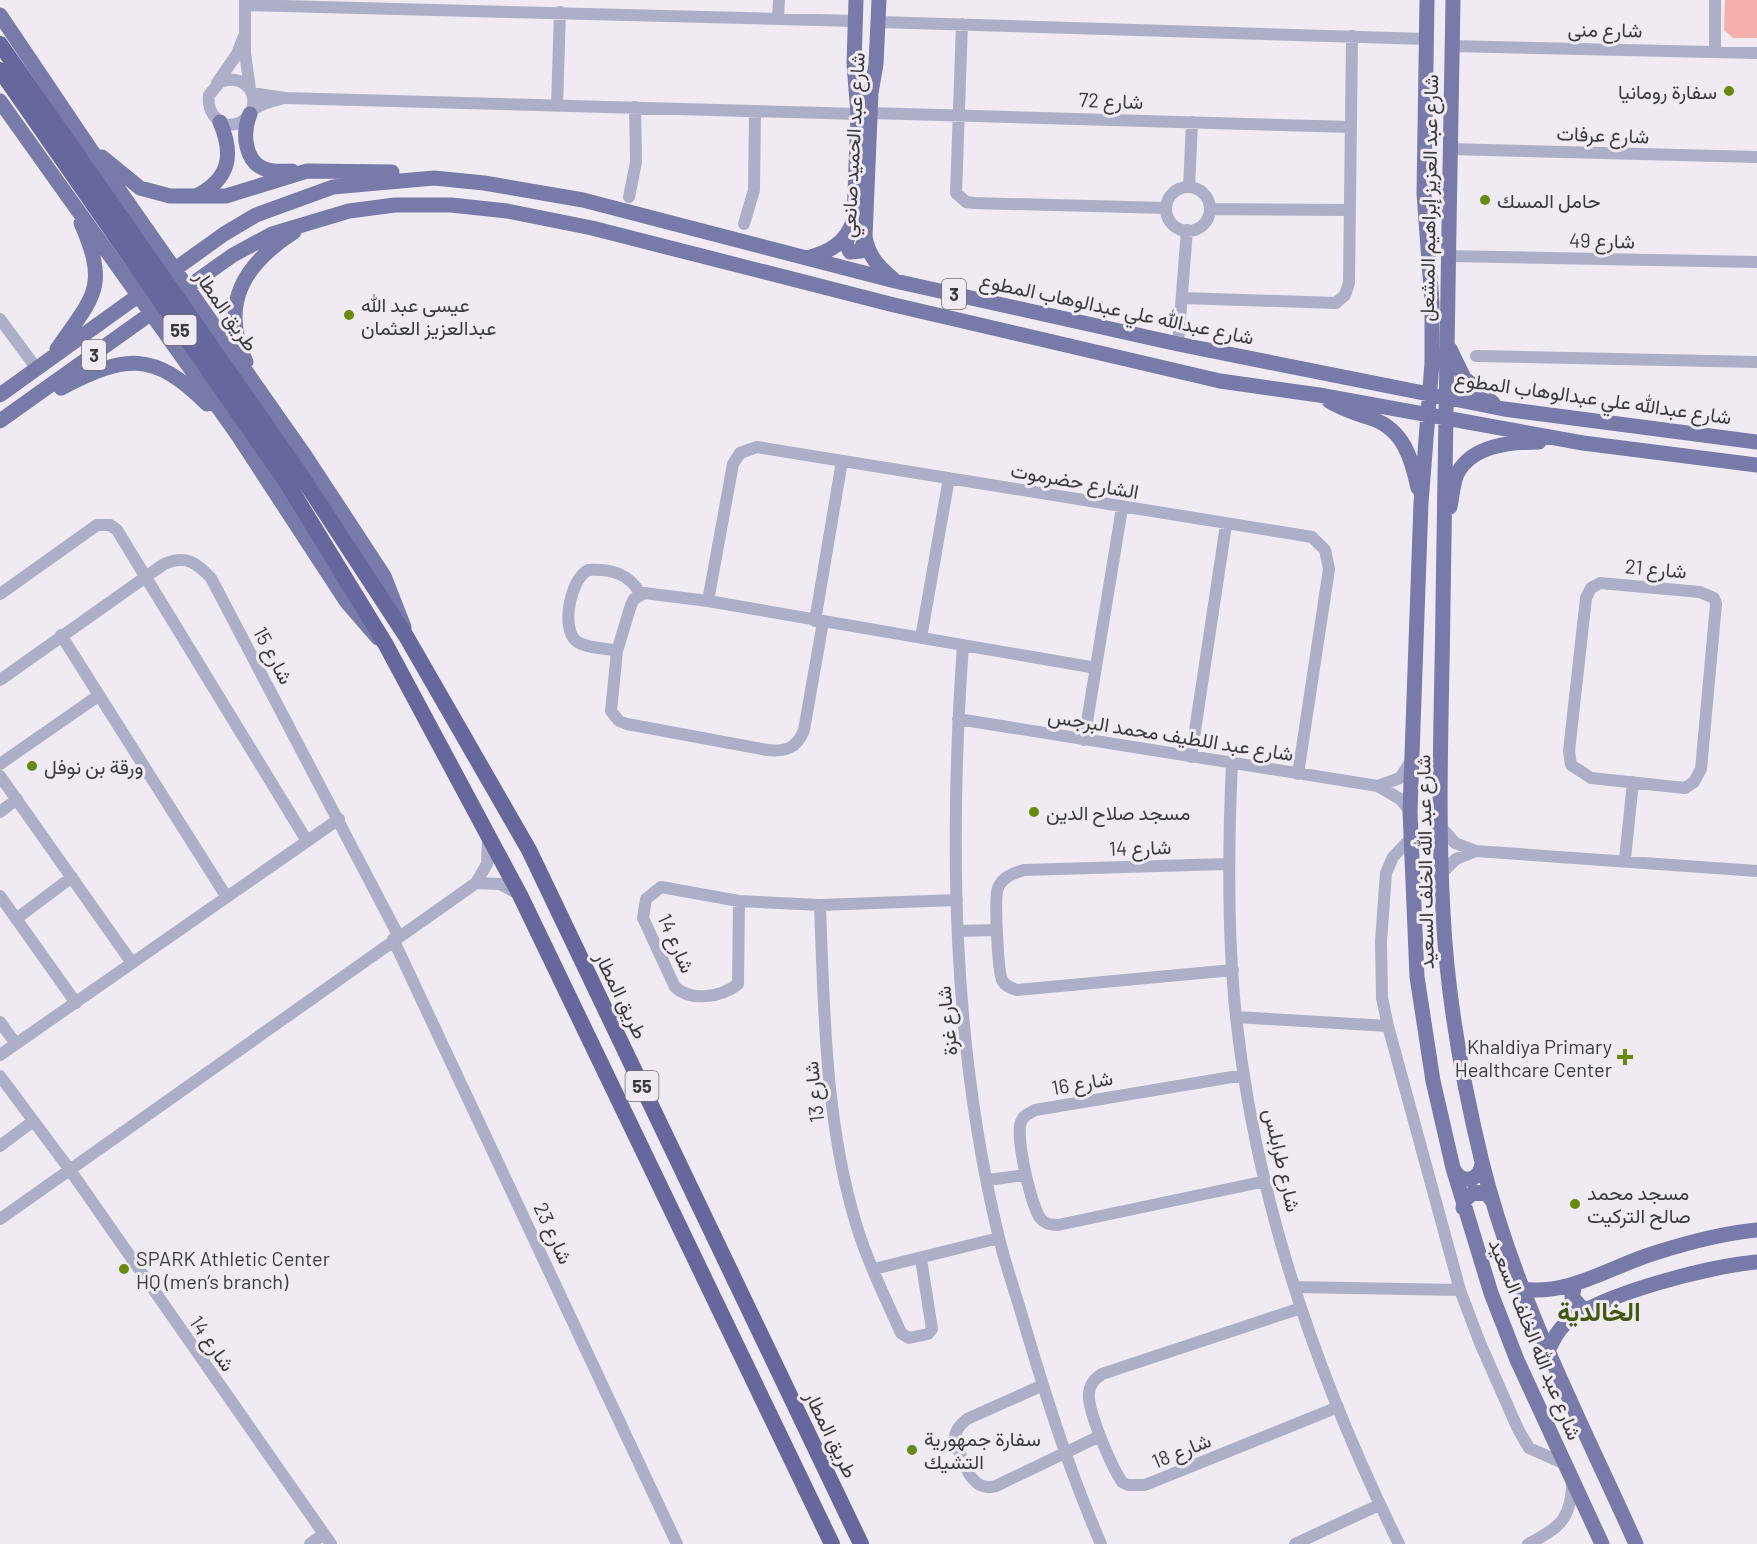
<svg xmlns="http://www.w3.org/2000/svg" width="1757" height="1544" font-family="Barlow,Vazirmatn,sans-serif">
  <rect width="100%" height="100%" fill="#f0ebf3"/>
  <!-- green -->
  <path fill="#f5b0ab" d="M1725,0H1757V38H1733L1724,30Z"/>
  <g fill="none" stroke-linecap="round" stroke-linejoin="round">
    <!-- minor -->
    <path stroke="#adafc9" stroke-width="12" d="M245,0V53L250,89
      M1715,0V52
      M245,5L855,21
      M778,19L779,0
      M879,22L1426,39
      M962,24L956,193L966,202L974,203L1166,208
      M1452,46L1757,53
      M217,83L237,54L243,38
      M252,93L285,98L858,114
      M557,105L560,12
      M252,110C258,89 241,74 220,82L209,95C206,113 222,132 241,122C247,119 249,113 254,109C262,104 272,101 281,99
      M870,113L1351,127
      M1449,149L1757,157
      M1189,187L1192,122
      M1166 209a22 22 0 1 1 44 0a22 22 0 1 1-44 0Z
      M629,197L636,162L635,107
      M1210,209L1350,210
      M744,224L754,190L755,111
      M1447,256L1757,262
      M1182,298L1336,303L1345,295L1349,283L1352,36
      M0,319L37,369
      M1178,344L1187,230
      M1476,356L1757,362
      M1600,583L1700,592L1714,598L1716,604L1701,769L1694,782L1685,788L1591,778L1571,765L1569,751L1586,598L1591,588Z
      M0,594L97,525H110L117,530L307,841
      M708,601L733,464L740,453L757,447L1312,537L1325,550L1329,569L1298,774
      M815,621L842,461
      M823,622L804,730C797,748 786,752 767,750L627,724L619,721L611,711L617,651L631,605L634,599L644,593L708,601L1096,668
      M61,635L226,896
      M921,638L949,478
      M963,645C949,842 952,1045 999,1238C1006,1267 1017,1297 1025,1326C1047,1400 1070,1473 1101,1544
      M617,651C606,648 583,648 575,640C561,625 571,579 588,570C610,569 630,573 640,594
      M0,680L164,564C186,555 196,562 211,578L398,935
      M958,719L1378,786L1400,799L1410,811
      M1084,740L1122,508
      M1191,757L1226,525
      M1232,763C1228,848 1227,932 1236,1017C1256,1200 1318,1380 1399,1544
      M0,764L98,696
      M0,776L132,963
      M1378,786L1400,778L1411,761
      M0,812L17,799
      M1441,827L1455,843L1476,851L1757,871
      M1410,839L1393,857L1386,873L1381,941L1382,998L1388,1026L1460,1290L1480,1343L1518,1429L1529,1448L1563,1463
      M1625,859L1633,782
      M1227,864L1024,870C1014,873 1002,877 998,888C994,897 998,971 1002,980C1005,986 1011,988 1017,990L1233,970
      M1441,874L1456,859L1476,851
      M476,883L500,884L520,895
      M0,896L76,1003
      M739,901L738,984C722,997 691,1002 675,987L643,918L646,899L661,887L739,901L820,905L957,900
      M820,905C824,1011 825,1124 857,1227C868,1264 886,1299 901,1333L909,1338L928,1334L932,1329L921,1259
      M16,919L72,877
      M958,931L997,930
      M393,939L677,1544
      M1236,1017L1388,1026
      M0,1022L16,1044
      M0,1055L339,819
      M1244,1075L1035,1110C1030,1113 1023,1115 1021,1122C1015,1135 1031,1207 1041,1219C1045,1224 1051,1225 1058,1225L1266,1181
      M0,1076L70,1170L331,1544
      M0,1146L32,1122
      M988,1180L1026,1175
      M0,1219L476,883L487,864L488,837
      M874,1269L999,1238
      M1295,1287L1460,1290
      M1301,1308L1102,1374C1095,1379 1090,1383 1089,1393C1087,1411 1112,1467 1122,1482L1128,1485H1145L1338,1407
      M1041,1386L967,1419C960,1425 954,1431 955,1441C963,1459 970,1494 996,1486L1100,1436
      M310,1544L324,1534
      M1295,1544L1379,1505
      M1528,1544C1560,1528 1572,1518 1572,1481"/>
    <!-- major -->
    <path stroke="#787aa9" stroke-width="15" d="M879,0L876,64L871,93L865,237C869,257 878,266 893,279
      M1427,0L1424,193L1432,303V363L1421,503L1410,811L1417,977L1433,1081L1453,1168L1491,1293L1517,1360L1602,1544
      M1453,0C1450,201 1445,402 1443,603C1442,705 1437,809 1443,912C1447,996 1462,1080 1482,1162C1515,1296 1580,1419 1636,1544
      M0,15L91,150L306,457L384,576L404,627
      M0,101L237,434L346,601L378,638
      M250,114C242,133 244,164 268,170C276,172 284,171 292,171
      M102,157L140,188L170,196H226L307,171L392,172
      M196,196C230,179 234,155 220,122
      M849,234L846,244L850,252L861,251L865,237
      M807,258C830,252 846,243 854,219L858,114L854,64L856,0
      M57,349C94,296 109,287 81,223
      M1450,349L1464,378L1493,403
      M246,362C219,304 244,264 294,232
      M61,388C125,355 153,350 207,404
      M0,395L224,234L256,215L333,187L434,178L484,183L583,200L895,281L1178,344L1504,409L1757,442
      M1329,401C1343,410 1358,414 1373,419C1404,430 1412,460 1418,488
      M0,421L233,255L272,234L349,211L395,205H451L507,211L592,228L890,304L1220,381L1319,395L1583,443L1757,465
      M1450,507C1452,497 1453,483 1457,474C1472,445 1510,442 1539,442
      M1453,1168C1461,1185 1479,1182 1482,1164
      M1463,1208L1464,1201L1474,1192L1487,1194L1493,1202
      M1575,1284L1572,1297L1582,1308L1589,1309
      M1522,1289C1570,1296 1613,1265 1658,1252C1690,1242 1724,1233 1757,1230
      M1548,1351C1552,1342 1557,1331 1565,1324C1599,1294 1711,1266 1757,1262"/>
    <!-- highway -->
    <path stroke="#66679d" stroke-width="16" d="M0,44L300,474L406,636L529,850L861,1544
      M0,70L287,483L386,645L520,895L832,1544"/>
  </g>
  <!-- markers -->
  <g fill="#678a0e" stroke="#f0ebf3" stroke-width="2">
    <circle cx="1729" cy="91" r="6"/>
    <circle cx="1485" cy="200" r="6"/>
    <circle cx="349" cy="315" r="6"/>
    <circle cx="32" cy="766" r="6"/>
    <circle cx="1034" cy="812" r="6"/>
    <path d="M1622 1048h6v6h6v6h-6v6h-6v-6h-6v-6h6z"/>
    <circle cx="1575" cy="1204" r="6"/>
    <circle cx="124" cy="1269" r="6"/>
    <circle cx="912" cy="1450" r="6"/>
  </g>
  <g text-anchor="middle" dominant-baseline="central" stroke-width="6" stroke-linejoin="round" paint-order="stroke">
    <!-- shield labels -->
    <g fill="#f0ebf3" stroke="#726f74" stroke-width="1.5">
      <rect x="942" y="279" width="24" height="30" rx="4.5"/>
      <rect x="163.5" y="315" width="33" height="30" rx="4.5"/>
      <rect x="82" y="340" width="24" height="30" rx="4.5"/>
      <rect x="625.5" y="1071" width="33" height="30" rx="4.5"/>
    </g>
    <g font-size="18" font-weight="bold" fill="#3c3a3d">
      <text x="954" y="294">3</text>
      <text x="180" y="330">55</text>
      <text x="94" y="355">3</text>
      <text x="642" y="1086">55</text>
    </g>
    <!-- street labels -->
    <g font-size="20" fill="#3c3a3d" stroke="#f0ebf3">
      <text transform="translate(1605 29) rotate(1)">شارع منى</text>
      <text transform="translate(1111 100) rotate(2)">شارع 72</text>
      <text transform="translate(1603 134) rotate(2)">شارع عرفات</text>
      <text transform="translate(852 145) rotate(-87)">شارع عبد الحميد صانعي</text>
      <text transform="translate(1428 198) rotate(-89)">شارع عبد العزيز إبراهيم المشعل</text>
      <text transform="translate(1602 240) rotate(1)">شارع 49</text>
      <text transform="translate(1117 308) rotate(12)">شارع عبدالله علي عبدالوهاب المطوع</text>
      <text transform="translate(227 310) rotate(55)">طريق المطار</text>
      <text transform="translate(1593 397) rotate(8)">شارع عبدالله علي عبدالوهاب المطوع</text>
      <text transform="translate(1075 480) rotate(10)">الشارع حضرموت</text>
      <text transform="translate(1656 568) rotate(5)">شارع 21</text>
      <text transform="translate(274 655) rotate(62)">شارع 15</text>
      <text transform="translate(1171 734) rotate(9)">شارع عبد اللطيف محمد البرجس</text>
      <text transform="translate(1140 847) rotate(-2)">شارع 14</text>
      <text transform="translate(1424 862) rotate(-91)">شارع عبد الله الخلف السعيد</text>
      <text transform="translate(677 943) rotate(66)">شارع 14</text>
      <text transform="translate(622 995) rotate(64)">طريق المطار</text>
      <text transform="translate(946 1021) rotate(-96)">شارع غزة</text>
      <text transform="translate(1082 1082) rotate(-10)">شارع 16</text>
      <text transform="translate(813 1092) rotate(-96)">شارع 13</text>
      <text transform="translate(1283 1160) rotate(77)">شارع طرابلس</text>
      <text transform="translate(554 1233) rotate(65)">شارع 23</text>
      <text transform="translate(1536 1339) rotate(68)">شارع عبد الله الخلف السعيد</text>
      <text transform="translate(213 1343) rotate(55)">شارع 14</text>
      <text transform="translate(832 1434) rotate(64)">طريق المطار</text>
      <text transform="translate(1181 1450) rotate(-22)">شارع 18</text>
    </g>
    <!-- poi labels -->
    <g font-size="20" fill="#3c3a3d" stroke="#f0ebf3" text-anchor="start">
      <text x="1717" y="91" text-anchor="end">سفارة رومانيا</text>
      <text x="1497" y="200">حامل المسك</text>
      <text x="361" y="304">عيسى عبد الله<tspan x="361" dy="23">عبدالعزيز العثمان</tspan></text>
      <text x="44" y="766">ورقة بن نوفل</text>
      <text x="1046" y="812">مسجد صلاح الدين</text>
      <text x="1612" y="1046" text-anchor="end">Khaldiya Primary<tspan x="1612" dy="23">Healthcare Center</tspan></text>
      <text x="1587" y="1192">مسجد محمد<tspan x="1587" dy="23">صالح التركيت</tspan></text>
      <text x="136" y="1258">SPARK Athletic Center<tspan x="136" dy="23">HQ (men’s branch)</tspan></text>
      <text x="924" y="1438">سفارة جمهورية<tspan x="924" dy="23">التشيك</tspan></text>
    </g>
    <!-- district labels -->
    <g font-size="26" font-weight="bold" fill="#41580e" stroke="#f0ebf3">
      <text x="1599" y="1310">الخالدية</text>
    </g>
  </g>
</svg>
